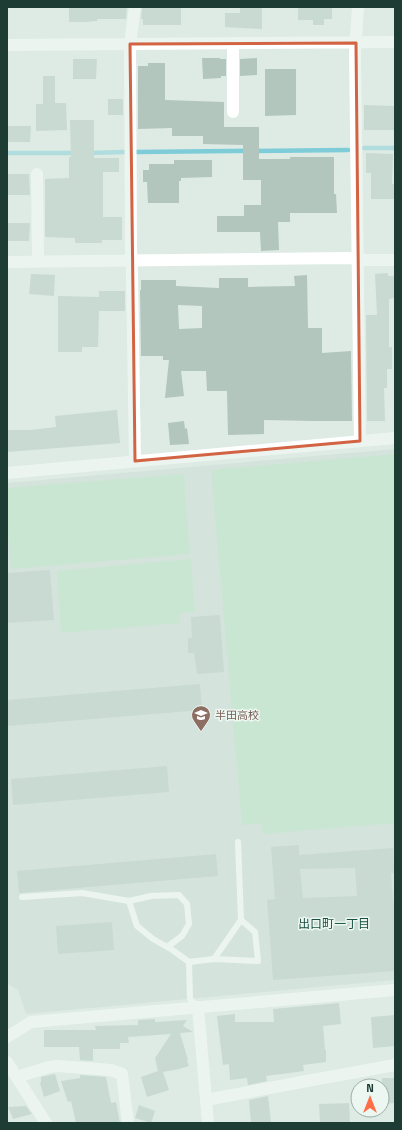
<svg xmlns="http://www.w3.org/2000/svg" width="402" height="1130" font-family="'Titillium Web','Noto Sans JP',sans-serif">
  <rect width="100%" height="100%" fill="#ddebe4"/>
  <!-- built -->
  <path fill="#cbdbd3" d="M395,449V980L26,1014L18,990L7,984V483Z"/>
  <!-- green -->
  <path fill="#b2dfbd" d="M395,454V823L263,834L261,823L242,825L211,470Z
    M184,474L190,554L11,569L7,519V488Z
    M191,559L195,612L180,613V623L61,633L57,571Z"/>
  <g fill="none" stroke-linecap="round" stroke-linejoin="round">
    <!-- stream -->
    <path stroke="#7dccd8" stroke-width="4.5" d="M364,148H395
      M136,152L348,150
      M7,153H75
      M89,153L124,152"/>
  </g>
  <!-- building -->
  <path fill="#b2c6bd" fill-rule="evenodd" d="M69,7H127L126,19H97V21L85,22H69Z
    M142,7H181V25H143V19H141Z
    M240,7H262V29L225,27V13H240Z
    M298,7H332V19H324V25H313V20H298Z
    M202,58H220V59H226V76H221V78L203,79Z
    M257,58V75L240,76V59Z
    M73,59H97L96,79H73Z
    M148,63H165V100L224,102V127H259V159H290V157H334V194H336L337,213H290V222H278L279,250L261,251L260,232H217V216H244V205H261V180H243V145L203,144V136H172V128L138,129V66H148Z
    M265,69H296V115L265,116Z
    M43,76H55V103H66L67,130L36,131V104H43Z
    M108,99H123V115H108Z
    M364,105L395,106V130H364Z
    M70,120H94V158H119V172H103V217H122V240H102V243H75V238L45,237V179L69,178V157H71Z
    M7,126H31L30,142H7Z
    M366,153L393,154L392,184H395V199H371V173H366Z
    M174,160H212V177L181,178V181H179V203H148L147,182H143V170H149V164H174Z
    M7,174H29L30,195H7Z
    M7,223H30L29,241H7Z
    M388,273V276H395V298L389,299V347H392V369H387V388H384L385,421H367L366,315H377L375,274Z
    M31,274L55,275L54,296L29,294Z
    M307,275L308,328H322V353L351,351L352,421H313L264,420V434L228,435L227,391H207L206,371H181L184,396L165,398L169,360H163V356H141L140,290H141V280H176V286L219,288V278H248V287L295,286L294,276ZM178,305L202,306V328L179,329Z
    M99,291H125V311H99L98,347H82V352H58V296L99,297Z
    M117,410L120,443L7,452V430H31L56,427L55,416Z
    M184,421L185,429L187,428L189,444L170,445L168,423Z
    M50,570L54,620L7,623V573Z
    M220,615L224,672L197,674L194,653H188V638H192L191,617Z
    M200,684L202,710L7,726V700Z
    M167,766L169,792L13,805L11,779Z
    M299,845V855L393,848L394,873H391L395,922V971L273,980L267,900L275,899L271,847ZM355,868L357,896L303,898L300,869Z
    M216,854L218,876L19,893L17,871Z
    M112,922L114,950L58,954L56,926Z
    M339,1003L341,1024L323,1026L325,1050H326V1062L303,1065L304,1071L266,1076L267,1081L248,1085L247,1078L230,1080L229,1064L223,1065L217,1016L235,1014V1022H274L273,1009Z
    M395,1015V1046L373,1048L371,1017Z
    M155,1019V1022L187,1020L183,1026L193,1032L180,1033L188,1060L187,1061L189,1066L179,1069L163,1072L169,1090L147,1097L141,1077L158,1071L155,1058L171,1034L128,1037L129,1043H120V1049H93V1061L80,1060L79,1047H44V1030H96L95,1026L138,1025V1020Z
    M55,1074L60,1091L44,1097L40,1083L41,1082V1077Z
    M80,1075L106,1077L111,1103L116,1102L120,1123H76L71,1101L68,1102L61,1081L80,1078Z
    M382,1078H394L395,1103L382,1104Z
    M268,1096L271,1123H251L249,1100Z
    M349,1103L350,1123H320L319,1104Z
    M139,1105L155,1111L151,1123L135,1118Z
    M26,1106L32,1114L13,1119L8,1107Z"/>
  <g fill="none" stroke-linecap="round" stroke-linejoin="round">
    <!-- service -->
    <path stroke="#fff" stroke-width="6" d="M22,897L82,893L129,901L137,926L153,939L171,949L189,962L190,999L198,1007
      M129,901L151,896L179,895L187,904L189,924L182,936L167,947
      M214,959L241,920
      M189,962L214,959L258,961L255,932L241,920L238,842"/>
    <!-- minor -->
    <path stroke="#fff" stroke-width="12" d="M358,7L355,54L360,441
      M233,44V112
      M7,45L395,42
      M37,174L38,261
      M7,262L348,258L367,260H395
      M135,461L132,275L131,246L130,44L135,7
      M7,473L395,438
      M198,1007L208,1123
      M7,1037L31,1022L395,990
      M7,1062L46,1123
      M17,1077L49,1067L57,1066L111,1070L122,1074L128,1123
      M206,1100L307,1081L395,1065"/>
  </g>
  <!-- marked area -->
  <path d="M0 0H402V1130H0ZM356,43L360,441L135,461L130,44Z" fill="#ddebe4" fill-opacity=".55" fill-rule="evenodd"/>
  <path fill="none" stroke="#d26443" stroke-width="3" stroke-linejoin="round" d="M356,43L360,441L135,461L130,44Z"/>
  <!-- icons -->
  <defs>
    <g id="school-pin" transform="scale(1)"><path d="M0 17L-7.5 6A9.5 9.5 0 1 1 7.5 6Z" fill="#8d6e63" stroke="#edf7f2"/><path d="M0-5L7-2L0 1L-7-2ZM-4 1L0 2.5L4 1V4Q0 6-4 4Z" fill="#fff"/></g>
  </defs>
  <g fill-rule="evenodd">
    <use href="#school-pin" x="201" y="715"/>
  </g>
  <g text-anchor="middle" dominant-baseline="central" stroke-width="3" stroke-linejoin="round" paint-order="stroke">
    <!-- education labels -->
    <g font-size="11" fill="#785e54" stroke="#edf7f2" text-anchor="start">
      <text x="215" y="715">半田高校</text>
    </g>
    <!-- neighbourhood labels -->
    <g font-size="12" fill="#175040" stroke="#edf7f2">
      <text x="334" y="923">出口町一丁目</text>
    </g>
  </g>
  <!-- border -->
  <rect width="402" height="1130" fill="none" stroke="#1d3c33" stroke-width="16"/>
  <!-- north arrow -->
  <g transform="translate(370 1098)"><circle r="19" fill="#edf7f2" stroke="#9aaca6"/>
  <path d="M0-3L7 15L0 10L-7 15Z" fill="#ff6e47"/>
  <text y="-6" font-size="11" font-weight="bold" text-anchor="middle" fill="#1d3c33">N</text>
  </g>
</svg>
